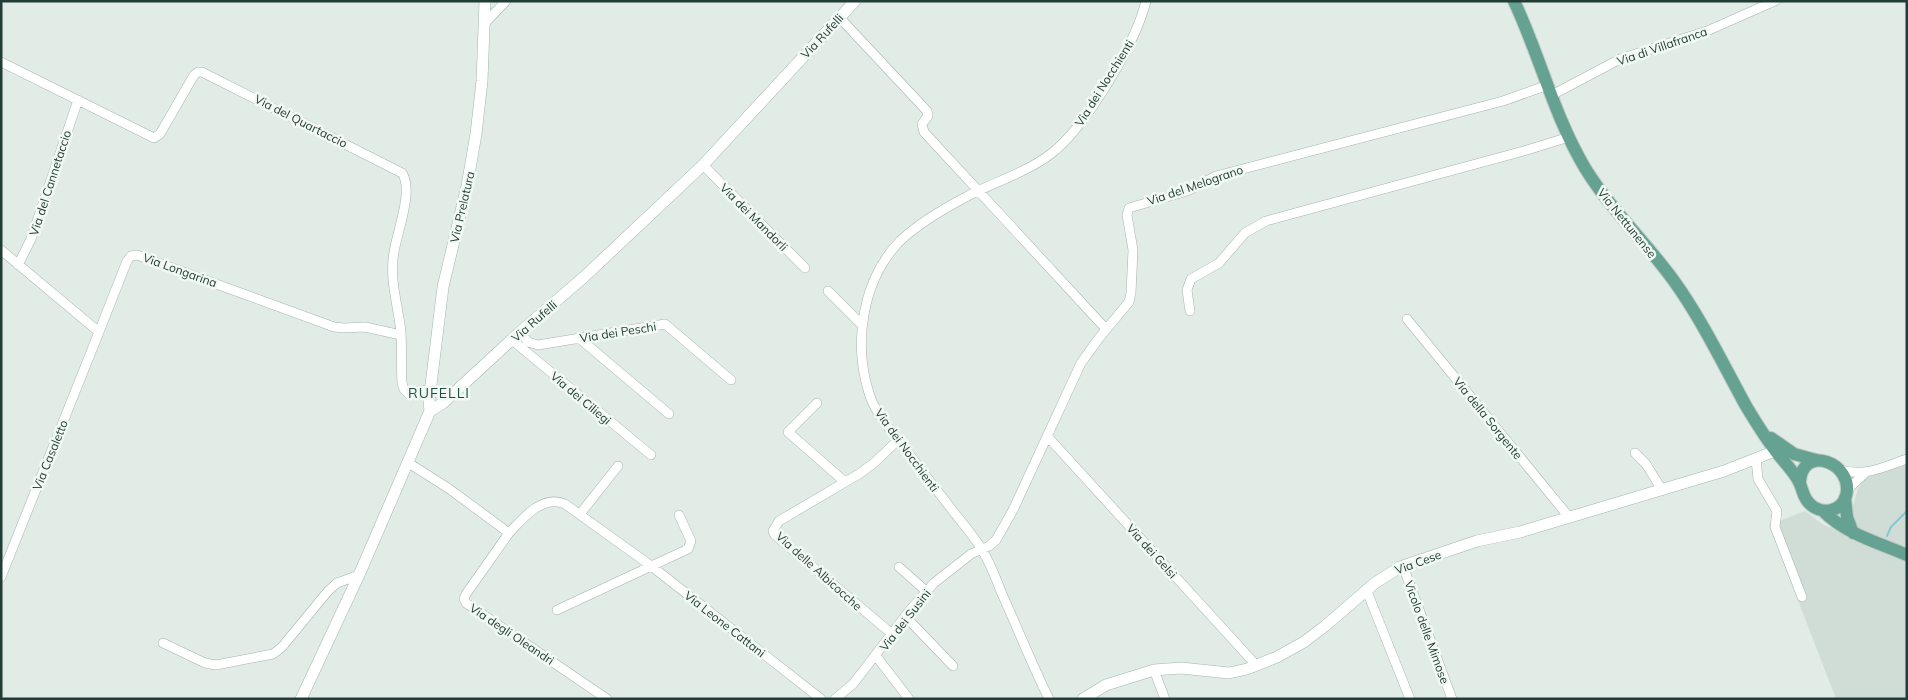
<svg xmlns="http://www.w3.org/2000/svg" width="1908" height="700" font-family="Mulish,sans-serif">
  <rect width="100%" height="100%" fill="#e1ece7"/>
  <!-- built -->
  <path fill="#d0dcd6" d="M1907,463V548L1857,528L1852,509L1858,489L1865,478Z
    M1805,511L1822,524L1907,562V699H1836L1769,525Z"/>
  <g fill="none" stroke-linecap="round" stroke-linejoin="round">
    <!-- stream -->
    <path stroke="#88c8d2" stroke-width="2" d="M1887,536L1891,527L1907,511"/>
    <!-- street casing -->
    <g stroke="#a4b4ae" stroke-width="10">
      <path id="street" d="M839,17L927,111L928,116L922,124L924,132L1106,329
        M485,23L506,1
        M1,62L154,138L160,134L194,75L198,72H202L402,173C414,190 397,232 394,252C389,279 398,305 401,332C402,349 401,366 402,383L404,389L410,395L421,390L431,391
        M1552,95L1620,59L1707,31L1775,1
        M703,165L805,268
        M1,250L99,332L127,261L131,256L137,255L334,327L344,328L365,327L401,335
        M18,265L31,239L78,100
        M828,291L862,325
        M1190,311L1187,290L1191,279L1219,263L1245,233L1266,221L1527,150L1569,137
        M1407,319L1569,517
        M520,332L528,342L538,345L665,324L731,380
        M579,338L669,414
        M512,340L651,455
        M817,403L788,432L845,482
        M1047,436L1257,666
        M1635,453L1646,464L1662,490
        M1756,459L1758,479L1777,511L1775,527L1802,597
        M407,462L448,488L509,533L466,594L464,599L466,603L607,699
        M1838,469C1864,478 1883,467 1907,459
        M1846,491L1865,473
        M580,514L618,466
        M509,533C523,518 543,494 565,504L650,565L821,699
        M1403,566L1452,699
        M899,567L926,591
        M1,577L99,332
        M1366,589L1410,699
        M557,610L688,549L691,541L679,515
        M905,616L953,666
        M892,634L775,535L773,531L779,521L859,474L874,463L898,440
        M163,643L205,663L216,665L273,654L282,647L328,591L337,583L359,575
        M876,656L909,699
        M1154,670L1165,699
        M835,699L853,684L910,610L934,583L971,554L989,546L996,540L1013,510L1081,363L1099,338L1129,302L1131,293L1133,250L1127,215L1129,208L1187,191L1216,176L1503,101L1548,85
        M1049,699C1032,665 1018,629 1002,594C996,579 991,564 982,550C975,538 965,526 956,515C938,492 920,468 902,445C890,429 875,413 869,393C853,343 862,280 900,241C919,223 943,209 966,197C994,182 1026,173 1052,153C1086,126 1136,43 1146,1"/>
    </g>
    <!-- secondary casing -->
    <g stroke="#9fb8af" stroke-width="12">
      <path id="secondary" d="M430,411L429,401L443,287L467,186L476,134L482,81L485,1
        M301,699L359,575L430,411L443,403L520,332L584,277L703,165L855,1
        M1083,699L1106,685L1154,670L1181,668L1229,673L1247,669L1277,657L1304,642L1325,626L1375,583L1400,567L1477,541L1520,532L1724,471L1775,451"/>
    </g>
    <!-- primary casing -->
    <g stroke="#c1c9c6" stroke-width="14">
      <path id="primary" d="M1514,1C1540,56 1554,116 1585,168C1610,209 1646,242 1674,281C1702,320 1723,364 1746,406C1755,421 1764,436 1775,450C1782,460 1792,469 1798,480C1803,488 1802,496 1809,503C1820,515 1841,513 1846,496C1855,463 1802,443 1800,482
        M1771,438L1794,454L1816,460
        M1845,498L1847,517L1853,533
        M1823,511C1846,534 1877,542 1907,555"/>
    </g>
    <!-- street -->
    <use href="#street" stroke="#fff" stroke-width="9"/>
    <!-- secondary -->
    <use href="#secondary" stroke="#fff" stroke-width="11"/>
    <!-- primary -->
    <use href="#primary" stroke="#65a292" stroke-width="12"/>
  </g>
  <g text-anchor="middle" dominant-baseline="central" stroke-width="5" stroke-linejoin="round" paint-order="stroke">
    <!-- street labels -->
    <g font-size="12" fill="#213d35" stroke="#f2f9f5">
      <text transform="translate(822 36) rotate(-47)">Via Rufelli</text>
      <text transform="translate(1662 46) rotate(-19)">Via di Villafranca</text>
      <text transform="translate(1104 83) rotate(-58)">Via dei Nocchienti</text>
      <text transform="translate(301 121) rotate(27)">Via del Quartaccio</text>
      <text transform="translate(50 183) rotate(-72)">Via del Cannetaccio</text>
      <text transform="translate(1195 185) rotate(-19)">Via del Melograno</text>
      <text transform="translate(462 207) rotate(-77)">Via Prelatura</text>
      <text transform="translate(754 217) rotate(45)">Via dei Mandorli</text>
      <text transform="translate(1627 223) rotate(51)">Via Nettunense</text>
      <text transform="translate(180 270) rotate(20)">Via Longarina</text>
      <text transform="translate(534 321) rotate(-41)">Via Rufelli</text>
      <text transform="translate(618 332) rotate(-9)">Via dei Peschi</text>
      <text transform="translate(581 398) rotate(40)">Via dei Ciliegi</text>
      <text transform="translate(1488 418) rotate(51)">Via della Sorgente</text>
      <text transform="translate(907 450) rotate(54)">Via dei Nocchienti</text>
      <text transform="translate(50 455) rotate(-68)">Via Casaletto</text>
      <text transform="translate(1152 551) rotate(48)">Via dei Gelsi</text>
      <text transform="translate(1418 562) rotate(-20)">Via Cese</text>
      <text transform="translate(819 571) rotate(42)">Via delle Albicocche</text>
      <text transform="translate(905 620) rotate(-52)">Via dei Susini</text>
      <text transform="translate(725 624) rotate(38)">Via Leone Cattani</text>
      <text transform="translate(1427 632) rotate(70)">Vicolo delle Mimose</text>
      <text transform="translate(512 634) rotate(34)">Via degli Oleandri</text>
    </g>
    <!-- neighbourhood labels -->
    <g font-size="14" letter-spacing="1" fill="#1d5043" stroke="#f2f9f5">
      <text x="439" y="393">RUFELLI</text>
    </g>
  </g>
  <!-- border -->
  <rect width="1908" height="700" fill="none" stroke="#213d35" stroke-width="5"/>
</svg>
